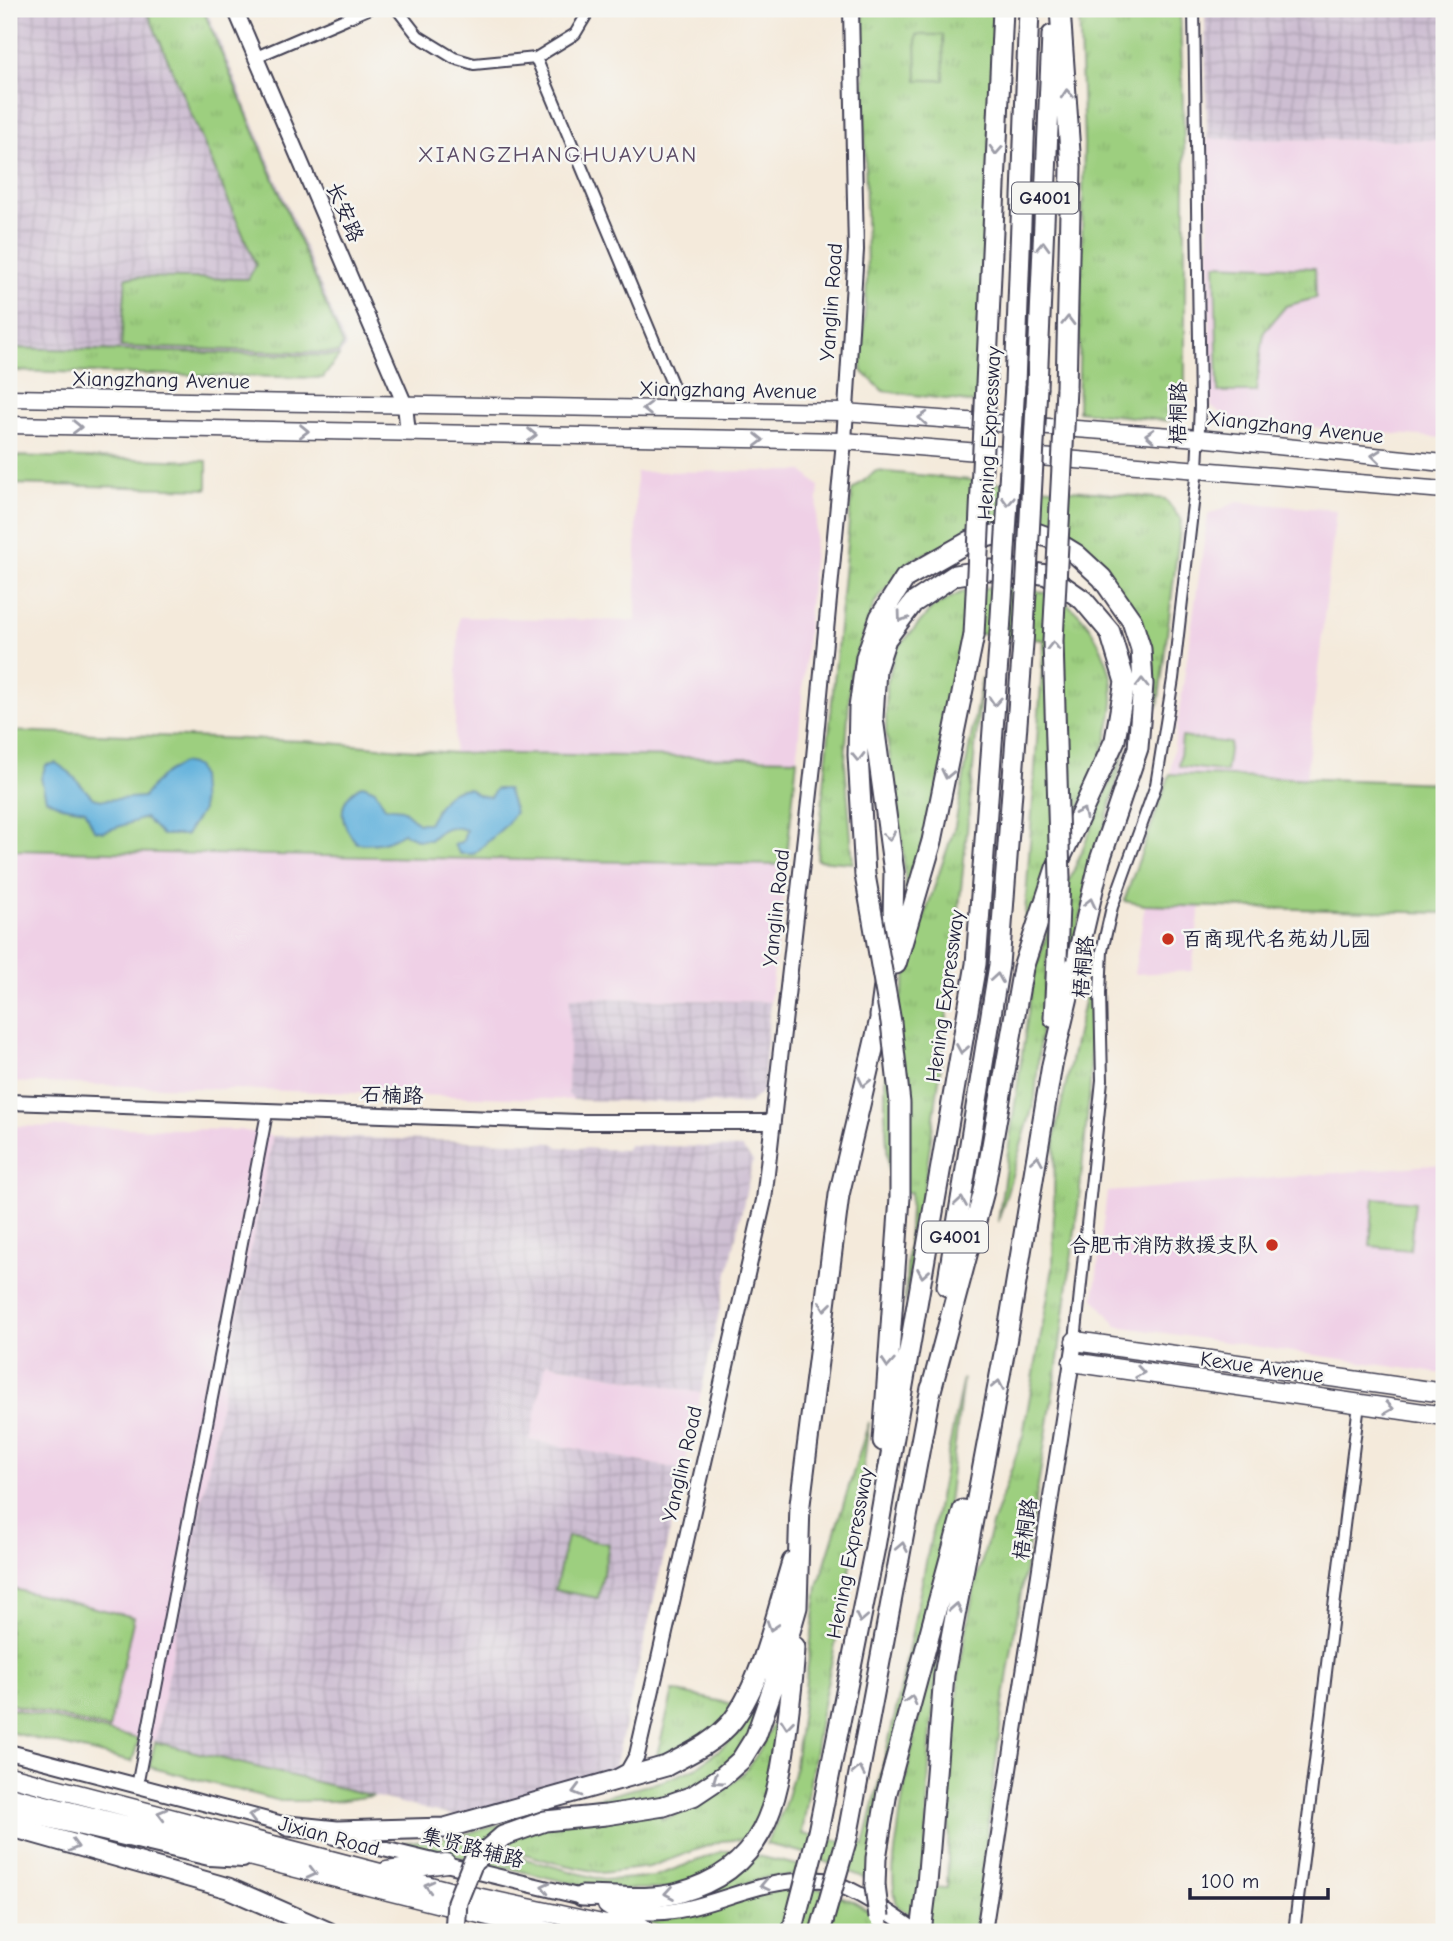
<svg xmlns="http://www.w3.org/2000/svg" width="1453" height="1941" font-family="'Comic Neue','LXGW WenKai TC',sans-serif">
  <defs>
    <pattern id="industrial-grid" width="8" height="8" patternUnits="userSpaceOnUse" patternTransform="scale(1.75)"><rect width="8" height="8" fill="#cdbed2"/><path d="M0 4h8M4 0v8" fill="none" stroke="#b0a3b5"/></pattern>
    <pattern id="grass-tufts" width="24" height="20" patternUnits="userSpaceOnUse" patternTransform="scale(1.75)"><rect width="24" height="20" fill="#9dcf7f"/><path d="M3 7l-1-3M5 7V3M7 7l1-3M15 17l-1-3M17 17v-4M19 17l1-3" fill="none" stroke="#87b16f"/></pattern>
  </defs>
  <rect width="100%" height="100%" fill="#f6f6f2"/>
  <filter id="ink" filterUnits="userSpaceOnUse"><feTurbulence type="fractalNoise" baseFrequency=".0143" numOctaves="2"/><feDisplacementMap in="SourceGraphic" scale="14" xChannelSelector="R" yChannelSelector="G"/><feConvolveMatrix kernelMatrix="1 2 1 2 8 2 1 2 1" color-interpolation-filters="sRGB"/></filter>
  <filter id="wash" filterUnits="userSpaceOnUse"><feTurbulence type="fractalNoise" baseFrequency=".00686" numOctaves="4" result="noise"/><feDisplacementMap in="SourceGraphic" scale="28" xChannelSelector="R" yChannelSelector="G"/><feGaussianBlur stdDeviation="1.57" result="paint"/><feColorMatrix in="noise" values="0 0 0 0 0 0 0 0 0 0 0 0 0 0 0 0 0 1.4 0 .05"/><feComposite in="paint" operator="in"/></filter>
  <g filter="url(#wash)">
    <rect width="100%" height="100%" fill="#f4eadb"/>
    <!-- built -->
    <path fill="#efd0e6" d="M1207,139L1444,140V438L1236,421L1211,407Z
      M803,471L819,486L797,759L454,753L459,617L636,621V472Z
      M1237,502L1336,510L1306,778L1170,774L1208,515Z
      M9,850L786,865L770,1002L571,997L568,1094L574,1100L9,1082Z
      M1145,905L1200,906L1192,971L1134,974Z
      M9,1126L240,1130L273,1136L155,1742L9,1708Z
      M1444,1164V1374L1117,1326L1094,1298L1107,1192Z
      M545,1363L701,1393L684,1470L529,1440Z"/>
    <!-- industrial -->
    <path fill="url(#industrial-grid)" d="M9,9H206L346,346L339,356L9,348Z
      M1205,9H1444V140L1207,139Z
      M570,997L770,1002L763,1091L749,1104L574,1100L568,1094Z
      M273,1136L554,1143L558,1147L625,1150L629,1145L742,1148L753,1161L701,1393L546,1363L530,1440L684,1470L615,1767L604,1774L568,1783L461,1818L155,1742Z"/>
    <!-- grass -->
    <path fill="url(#grass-tufts)" stroke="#60785d" stroke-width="2" d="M146,9H203L343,345L338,353L121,347L126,277L248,279L256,265Z
      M863,9H995L977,403L883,391L861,370L867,280Z
      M1079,9H1180L1185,173V402L1169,421L1078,411L1084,144Z
      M1215,264L1315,268L1316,298L1286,306L1264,332L1256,392H1218Z
      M9,348L339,356L323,378L9,371Z
      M876,471L1165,499L1181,520L1158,707L1153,662L1136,612L1062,533L965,535L909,561L875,602L851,670L845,762L853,863L817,860L852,490Z
      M1012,585C1031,589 1050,592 1067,604C1095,623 1115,670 1113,703C1110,742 1092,778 1077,814C1059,857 1041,900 1023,943L1044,640L962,632L943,765L907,903L902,839L886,732V687L896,650L933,607L966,590Z
      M982,677C962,886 942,1096 905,1303L911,1192L890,1193L885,1113V1065L911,956L955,826Z
      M1126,746L1070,956L1047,955L1035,1099L998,1222L1033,978L1048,931Z
      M1093,960L1090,1087L1079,1200L1057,1368L1003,1704L975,1932H937L897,1906C890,1877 894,1860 898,1831C906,1763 924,1696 941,1629L930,1743L924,1887L947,1888L951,1764L959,1672L974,1588L992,1525L1023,1435L1053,1268L1055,1134Z
      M963,1378L940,1569L870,1880L801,1852L766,1844L783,1810L794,1773L818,1586L869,1422L852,1560L820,1719L802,1834L864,1845L898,1702Z
      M9,1588L134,1617L109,1729L9,1704Z
      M774,1660L747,1744L714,1776L657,1803L662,1820C739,1790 755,1771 785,1695L773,1773L762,1813L746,1839L721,1841L649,1867L602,1873L552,1862L461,1835L663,1781L696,1768L740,1733L756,1707Z
      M673,1691L737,1705L713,1731L655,1763Z
      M445,1837L603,1880L653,1877L723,1851H737L722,1864L699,1876L667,1889H597L400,1843Z
      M757,1856L797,1865L820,1874L768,1877L699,1898L664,1906L724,1883Z
      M788,1888L822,1889L850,1900L870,1911L878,1932H682L633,1918C677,1921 699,1912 740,1899C755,1894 772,1891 788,1888Z"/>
    <!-- green -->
    <path fill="#9dcf7f" stroke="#60785d" stroke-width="2" d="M916,35H943L944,80H917Z
      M9,456L207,461V489L9,484Z
      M9,731L304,741L454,753L797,759L786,865L9,850Z
      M1182,737L1230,743L1226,772L1179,766Z
      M1170,774L1444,783V913L1145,905L1124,901Z
      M1374,1198L1415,1202L1410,1250L1370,1246Z
      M567,1536L609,1544L598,1598L555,1590Z
      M9,1708L139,1739L132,1762L9,1732Z
      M155,1742L373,1796L336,1801H280L149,1767Z"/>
    <!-- water -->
    <path fill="#61b1dc" stroke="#426a8c" stroke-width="2" d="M56,763L69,772L93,798L103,800L143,797L160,777L182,763L196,766L200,776L202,810L186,835H162L145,818L103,832L94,830L85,810L61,806L46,799L41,778L46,765Z
      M363,785L375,790L385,807L402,809L418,823H428C442,803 442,790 469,788L478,795L490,797L496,789H507L515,812L506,825L474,854H460L454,845L463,841L466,830C449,824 442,828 430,840H418L403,833C387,843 376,845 357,843C338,823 336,799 363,785Z"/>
  </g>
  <g filter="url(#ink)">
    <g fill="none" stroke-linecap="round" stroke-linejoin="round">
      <!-- minor casing -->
      <g stroke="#424053" stroke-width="14">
        <path id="minor" d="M397,9L418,36L454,58L474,64L536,58L575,34L590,9
          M256,57L368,9
          M536,58L683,410
          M1075,1341L1102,1080L1100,993L1102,951L1112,907L1156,785L1173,679L1197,469L1200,406L1194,9
          M137,1786L267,1113
          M1294,1932L1359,1404"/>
      </g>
      <!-- tertiary casing -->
      <g stroke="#424053" stroke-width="18">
        <path id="tertiary" d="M235,9L405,405L408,433
          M9,1102L579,1122H773
          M9,1752L298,1828
          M617,1777L628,1771L637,1755L764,1200L814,757L844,441L856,250L851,9
          M9,1811L209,1858L243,1860
          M334,1837L590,1899
          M619,1908C685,1926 732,1885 797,1881C807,1881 820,1878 829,1881C861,1892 890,1913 917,1932
          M984,1932L1075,1341"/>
      </g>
      <!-- secondary casing -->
      <g stroke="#424053" stroke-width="19">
        <path id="secondary" d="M9,398L844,412L1199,438L1444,463
          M9,425L844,441L1444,490"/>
      </g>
      <!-- primary casing -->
      <g stroke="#424053" stroke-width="21">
        <path id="primary" d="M1075,1341L1444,1393
          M1072,1362L1444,1416"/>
      </g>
      <!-- trunk casing -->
      <g stroke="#424053" stroke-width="21">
        <path id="trunk" d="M9,1776L449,1891L639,1932
          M9,1796L552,1932
          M387,1871L446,1863
          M607,1905L643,1928"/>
      </g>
      <!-- motorway casing -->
      <g stroke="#424053" stroke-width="23">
        <path id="motorway" d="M1060,9L1071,167L1066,389
          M1015,384L1029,9
          M986,385L1003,9
          M1037,387L1052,35
          M865,875L858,755L859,708L866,657L880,617L905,578L970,541L1002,533L1031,531L1050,538L1076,554L1102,578L1132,621L1141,649L1143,684L1138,748L1100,860L1052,1065L1006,1343L944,1675L927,1884L921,1932
          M896,964L932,841L974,635
          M880,1016L893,918L894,872L873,718L876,669L886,639L913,603L955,575L988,570H1017L1047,575L1083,600L1110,632L1125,682L1115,740L1056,868L1023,968L984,1191L929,1398
          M1054,1018L1057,959
          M947,1286L999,965L1024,630
          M883,1441L900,1197
          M664,1806L693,1796L723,1776L741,1760L756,1736L778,1673L797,1607L800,1504L839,1195L883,1006
          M9,1826L228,1888L328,1932
          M288,1826L337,1831L445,1828L666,1766C689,1754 717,1741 733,1720C763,1680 777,1610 792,1562
          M818,1832L875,1547L976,964L1000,633
          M847,1838L931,1388
          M875,1886L876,1858L887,1792L963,1510
          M582,1896C613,1896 648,1901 678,1893C765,1870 778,1805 787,1727C790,1700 794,1673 795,1647"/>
      </g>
      <!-- minor -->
      <use href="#minor" stroke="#fff" stroke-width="10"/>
      <!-- tertiary -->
      <use href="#tertiary" stroke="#fff" stroke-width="14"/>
      <!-- secondary -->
      <use href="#secondary" stroke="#fff" stroke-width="16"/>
      <!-- primary -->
      <use href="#primary" stroke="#fff" stroke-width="18"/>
      <!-- trunk -->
      <use href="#trunk" stroke="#fff" stroke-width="18"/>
      <!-- motorway -->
      <use href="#motorway" stroke="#fff" stroke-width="19"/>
      <!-- motorway-bridge casing -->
      <g stroke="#424053" stroke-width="23" stroke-linecap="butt">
        <path id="motorway-bridge" d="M1024,630L1037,387
          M1000,633L1015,384
          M974,635L986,385
          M865,875L891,1022L900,1103V1197
          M1057,959L1060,878L1053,641L1066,389
          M875,1886L879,1917
          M455,1932L457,1902L473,1862L503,1836L545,1821L606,1815L664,1806
          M792,1932L818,1832
          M820,1932L847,1838"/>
      </g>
      <!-- motorway-bridge -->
      <use href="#motorway-bridge" stroke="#fff" stroke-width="19"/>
    </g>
    <!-- one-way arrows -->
    <defs><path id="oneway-chevron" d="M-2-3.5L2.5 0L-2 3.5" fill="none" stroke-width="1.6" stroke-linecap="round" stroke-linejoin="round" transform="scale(1.75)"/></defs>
    <g stroke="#9c9ca7">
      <use href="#oneway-chevron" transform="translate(1067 94) rotate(-94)"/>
      <use href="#oneway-chevron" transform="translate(996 150) rotate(93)"/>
      <use href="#oneway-chevron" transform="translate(1043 246) rotate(-88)"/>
      <use href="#oneway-chevron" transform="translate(1068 321) rotate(-89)"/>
      <use href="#oneway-chevron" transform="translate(647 409) rotate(-179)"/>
      <use href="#oneway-chevron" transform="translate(923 418) rotate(-176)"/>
      <use href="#oneway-chevron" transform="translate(77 427) rotate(1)"/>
      <use href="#oneway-chevron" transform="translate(304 431) rotate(1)"/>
      <use href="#oneway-chevron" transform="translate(532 435) rotate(1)"/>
      <use href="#oneway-chevron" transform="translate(1150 435) rotate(-176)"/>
      <use href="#oneway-chevron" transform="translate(759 440) rotate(1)"/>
      <use href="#oneway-chevron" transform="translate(1376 456) rotate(-174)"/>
      <use href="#oneway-chevron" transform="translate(1008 501) rotate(93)"/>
      <use href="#oneway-chevron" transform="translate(902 617) rotate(126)"/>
      <use href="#oneway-chevron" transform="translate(1053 646) rotate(-90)"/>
      <use href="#oneway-chevron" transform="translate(1142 683) rotate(-90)"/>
      <use href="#oneway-chevron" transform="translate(995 701) rotate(94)"/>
      <use href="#oneway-chevron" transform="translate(858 757) rotate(89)"/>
      <use href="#oneway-chevron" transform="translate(947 774) rotate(102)"/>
      <use href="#oneway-chevron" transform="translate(1082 813) rotate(-65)"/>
      <use href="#oneway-chevron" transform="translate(889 836) rotate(82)"/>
      <use href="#oneway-chevron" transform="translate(1090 903) rotate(-77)"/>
      <use href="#oneway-chevron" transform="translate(997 978) rotate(-81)"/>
      <use href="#oneway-chevron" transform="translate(962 1049) rotate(100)"/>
      <use href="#oneway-chevron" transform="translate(864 1082) rotate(103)"/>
      <use href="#oneway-chevron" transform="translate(1037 1160) rotate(-81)"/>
      <use href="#oneway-chevron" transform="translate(961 1202) rotate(-81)"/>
      <use href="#oneway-chevron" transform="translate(923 1273) rotate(100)"/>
      <use href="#oneway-chevron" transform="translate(825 1306) rotate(97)"/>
      <use href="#oneway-chevron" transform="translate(888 1363) rotate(94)"/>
      <use href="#oneway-chevron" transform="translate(1140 1372) rotate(8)"/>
      <use href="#oneway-chevron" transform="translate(998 1385) rotate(-79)"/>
      <use href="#oneway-chevron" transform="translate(1389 1408) rotate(8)"/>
      <use href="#oneway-chevron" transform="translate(902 1547) rotate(-79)"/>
      <use href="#oneway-chevron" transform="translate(956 1608) rotate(-80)"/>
      <use href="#oneway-chevron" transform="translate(861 1618) rotate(101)"/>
      <use href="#oneway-chevron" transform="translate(772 1626) rotate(108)"/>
      <use href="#oneway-chevron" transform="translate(911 1700) rotate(-75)"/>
      <use href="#oneway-chevron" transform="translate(787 1724) rotate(96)"/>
      <use href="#oneway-chevron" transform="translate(859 1771) rotate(-79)"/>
      <use href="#oneway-chevron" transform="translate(717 1780) rotate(145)"/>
      <use href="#oneway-chevron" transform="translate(577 1791) rotate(165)"/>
      <use href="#oneway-chevron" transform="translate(162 1814) rotate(-165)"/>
      <use href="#oneway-chevron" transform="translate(253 1816) rotate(-165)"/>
      <use href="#oneway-chevron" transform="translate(74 1846) rotate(15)"/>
      <use href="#oneway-chevron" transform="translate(312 1873) rotate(14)"/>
      <use href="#oneway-chevron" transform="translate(765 1885) rotate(168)"/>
      <use href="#oneway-chevron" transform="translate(429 1886) rotate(-165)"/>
      <use href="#oneway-chevron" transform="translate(546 1887) rotate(-166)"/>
      <use href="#oneway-chevron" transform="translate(669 1893) rotate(171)"/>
    </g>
  </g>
  <!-- markers -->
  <g fill="#c8321e" stroke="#f6f6f2" stroke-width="2.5">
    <circle cx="1168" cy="939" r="7"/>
    <circle cx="1272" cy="1245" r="7"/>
  </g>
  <g text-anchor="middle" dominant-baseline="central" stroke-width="5" stroke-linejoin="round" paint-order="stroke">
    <!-- shield labels -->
    <g fill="#f6f6f2" stroke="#626272" stroke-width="2">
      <rect x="1012" y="182.5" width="66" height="31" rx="5"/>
      <rect x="922" y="1221.5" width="66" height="31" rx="5"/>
    </g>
    <g font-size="19" font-weight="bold" fill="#22223b">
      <text x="1045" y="198">G4001</text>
      <text x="955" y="1237">G4001</text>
    </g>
    <!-- street labels -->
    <g font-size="21" fill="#22223b" stroke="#f6f6f2">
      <text transform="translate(345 212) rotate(67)">长安路</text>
      <text transform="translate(831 302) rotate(-86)">Yanglin Road</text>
      <text transform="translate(161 380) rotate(1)">Xiangzhang Avenue</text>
      <text transform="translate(728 390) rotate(1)">Xiangzhang Avenue</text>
      <text transform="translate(1178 413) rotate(-89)">梧桐路</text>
      <text transform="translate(1295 427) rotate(6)">Xiangzhang Avenue</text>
      <text transform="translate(989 433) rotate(-87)">Hening Expressway</text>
      <text transform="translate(776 908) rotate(-84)">Yanglin Road</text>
      <text transform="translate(1083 967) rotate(-85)">梧桐路</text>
      <text transform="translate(945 996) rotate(-82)">Hening Expressway</text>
      <text transform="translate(392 1095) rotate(2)">石楠路</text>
      <text transform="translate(1262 1367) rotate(8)">Kexue Avenue</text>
      <text transform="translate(682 1464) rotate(-77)">Yanglin Road</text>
      <text transform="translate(1025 1529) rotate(-81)">梧桐路</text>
      <text transform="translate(850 1553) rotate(-79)">Hening Expressway</text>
      <text transform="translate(329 1836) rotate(15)">Jixian Road</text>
      <text transform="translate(473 1848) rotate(14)">集贤路辅路</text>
    </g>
    <!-- poi labels -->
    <g font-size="21" fill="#22223b" stroke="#f6f6f2" text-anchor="start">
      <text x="1182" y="939">百商现代名苑幼儿园</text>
      <text x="1258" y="1245" text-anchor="end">合肥市消防救援支队</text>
    </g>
    <!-- neighbourhood labels -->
    <g font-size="23" letter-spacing="2" fill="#5b4b66" stroke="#f6f6f2">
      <text x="558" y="154">XIANGZHANGHUAYUAN</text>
    </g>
  </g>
  <!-- margin -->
  <rect width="1453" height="1941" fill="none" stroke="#f6f6f2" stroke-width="35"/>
  <!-- scale -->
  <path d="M1190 1888v10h138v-10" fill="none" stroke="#22223b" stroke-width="3.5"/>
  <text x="1201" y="1888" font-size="21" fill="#22223b" stroke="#f6f6f2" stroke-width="5" paint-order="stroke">100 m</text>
</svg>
